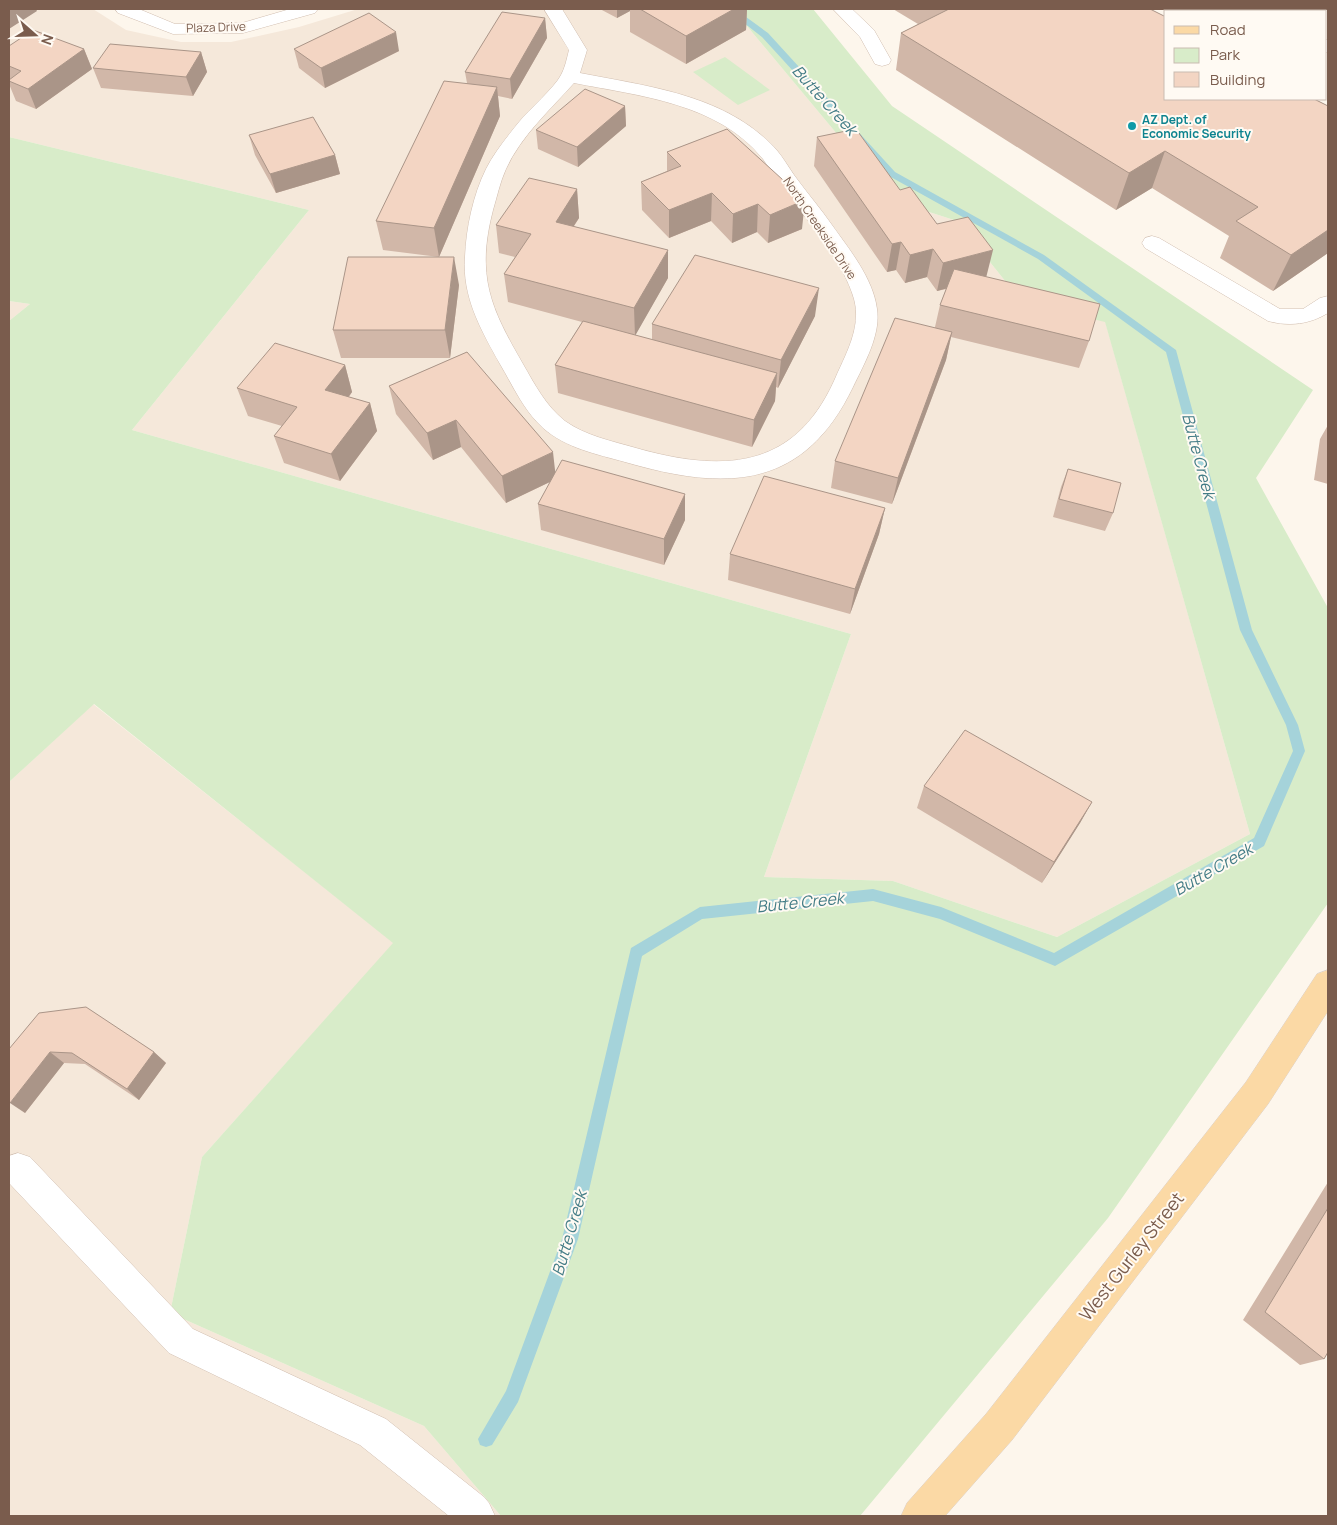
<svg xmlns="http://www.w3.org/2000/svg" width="1337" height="1525" font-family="Manrope,sans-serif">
  <rect width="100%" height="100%" fill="#fdf6ec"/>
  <!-- residential -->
  <path fill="#f5e8da" d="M9,9H93L126,30L181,42H231L299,27L358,9H715L747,26L892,200L957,221L1022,302L1105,321L1250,834L1057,937L893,881L764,877L851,634L132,430L309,210L9,137Z
    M9,301L30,304L9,321Z
    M93,704L394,943L202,1157L170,1313L424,1426L501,1516H9V782Z"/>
  <!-- green -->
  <path fill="#d8ecc9" d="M715,9H813L892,106L1313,390L1256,478L1328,608V903L1108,1218L860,1516H501L424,1426L170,1313L202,1157L393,943L94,704L9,782V321L30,304L9,301V137L309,210L132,430L851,634L764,877L893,881L1057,937L1250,834L1105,322L1022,302L957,221L892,200L747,26Z
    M725,57L770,90L738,105L693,72Z"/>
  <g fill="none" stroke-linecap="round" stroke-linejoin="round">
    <!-- stream -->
    <path fill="#a5d3da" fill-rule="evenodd" d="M726,9H735L768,33L895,172L1044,255L1176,350L1252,630L1298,725L1305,751L1264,846L1055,966L940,919L873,901L702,919L642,956L578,1239L518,1402L492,1445L486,1447L480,1445L478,1439L506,1391L562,1239L631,948L700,907L873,889L941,907L1054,953L1254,838L1293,751L1286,725L1240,630L1166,352L1038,259L889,176L762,37Z"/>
    <!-- minor casing -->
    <g stroke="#d1beb0" stroke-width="1">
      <path id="minor" d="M115,9H139L175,24L242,23L290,9H318L315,13L243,33L173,34L118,13Z
        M544,9H562L587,50L580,73C646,86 720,94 770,143C781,153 788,167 797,179C808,194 821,209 832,225C849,249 873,278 877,309C881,335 864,364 853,387C803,491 725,491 625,462C596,454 566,448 543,428C524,411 513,386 500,364C481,330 462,297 465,257C466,229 473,195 486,169C494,153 507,137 519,122C529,110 555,87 561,75C565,68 567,58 569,50ZM574,83C640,96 718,103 763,159C770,169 777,180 785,191C809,222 843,261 854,299C862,328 845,355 834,381C793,471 721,472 636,448C612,441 586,436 565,421C546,406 535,385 523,364C490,307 476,276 493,210C497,197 500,182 506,169C521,136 550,110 574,83Z
        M833,9H852L874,30L891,60L889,64L882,66L875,64L860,37Z
        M1275,9H1296L1294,11H1273Z
        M1326,40H1328V52H1326Z
        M1152,236L1159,238L1280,309H1303L1320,298L1328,296V313C1310,324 1290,327 1268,321L1145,248L1142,243L1145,238Z
        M18,1153L30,1157L193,1329L386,1419L484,1497L489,1503L495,1516H449L360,1445L169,1353L9,1183V1156Z"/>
    </g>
    <!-- major casing -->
    <g stroke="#dad1cd" stroke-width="1">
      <path id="major" d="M1328,970V1011L1268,1104L1012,1440L945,1516H901L907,1503L986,1414L1246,1082L1317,974Z"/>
    </g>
    <!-- minor -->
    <use href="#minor" fill="#fff" fill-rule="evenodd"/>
    <!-- major -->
    <use href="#major" fill="#fbd9a5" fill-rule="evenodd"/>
  </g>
  <!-- wall -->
  <path fill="#d1b7a8" d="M600,9H747L746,30L686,64L630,32V11L617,18Z
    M893,9H1150L1328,106V253L1273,291L1220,258L1229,236L1152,188L1116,210L896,70L901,33L918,24Z
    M545,18L547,38L512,99L498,96L500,116L439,257L383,250L376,221L467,83L465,72Z
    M9,46L84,49L92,69L36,109L16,101L9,84Z
    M294,49L399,51L325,88L299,68Z
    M201,52L207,72L193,96L101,88L93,68Z
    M625,106L626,126L578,167L538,149L536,130Z
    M727,129L802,229L768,243L757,232L732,243L711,221L669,238L642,210L641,182L667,171V152Z
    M249,135L335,155L340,174L276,193L255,155Z
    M817,137L900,190L937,224L986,277L1089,341L1079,368L951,337L946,360L892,504L831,488L835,461L935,327L940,305L946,289L937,291L927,277L905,283L896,270L887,272L814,166Z
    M577,189L579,218L574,226L668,278L635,335L652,340V324L815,316L778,388L776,387L775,401L752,447L558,393L555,365L582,322L508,302L504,274L515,257L499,253L496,225Z
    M459,285L450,358H341L333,330Z
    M467,352L555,473L685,520L664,565L541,530L538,504L550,482L506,503L461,447L433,460L396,414L389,386Z
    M345,365L352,392L349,397L370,403L377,431L340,481L284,463L274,436L282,426L248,416L237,388Z
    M1328,425V484L1314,480L1320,439Z
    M1068,469L1113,513L1105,531L1053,517L1061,487Z
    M885,508L879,534L850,614L728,580L730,554Z
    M924,786L1092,802L1080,823L1042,883L917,808Z
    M9,1049L154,1052L166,1063L139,1100L85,1064L64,1063L25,1113Z
    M1328,1182V1352L1324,1359L1300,1365L1243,1320Z"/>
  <!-- shaded-wall -->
  <path fill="#aa9588" d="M9,9H36L37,11L9,29Z
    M617,9H630V11L617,18Z
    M734,9H747L746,30L686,64V36Z
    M545,18L547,38L512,99L510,79Z
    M396,32L399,51L325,88L321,68Z
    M84,49L92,69L36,109L28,89Z
    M201,52L207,72L193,96L186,77Z
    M497,87L500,116L439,257L434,228Z
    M625,106L626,126L578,167L577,147Z
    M1165,151L1152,188L1116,210L1129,173Z
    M335,155L340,174L276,193L270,174Z
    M577,189L579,218L558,250L556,222Z
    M712,193L711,221L669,238V210Z
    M805,200L802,229L768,243L770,215Z
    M758,204L757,232L732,243L733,214Z
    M1328,230V253L1273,291L1291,255Z
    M901,242L896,270L887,272L892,244Z
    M933,249L927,277L905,283L910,255Z
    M668,250V278L635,336L634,308Z
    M993,250L986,278L937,291L943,263Z
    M454,257L459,285L450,358L445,330Z
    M819,288L815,316L778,388L781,360Z
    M952,332L946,360L892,504L898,478Z
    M345,365L352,392L333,417L325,390Z
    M777,373L775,401L752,447L754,420Z
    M370,403L377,431L340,481L331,454Z
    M456,420L461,447L433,460L427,433Z
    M553,452L556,479L506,503L502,476Z
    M685,494V520L664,565V539Z
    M885,508L879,534L850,614L855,589Z
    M1092,802L1080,823L1042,883L1054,862Z
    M50,1052L64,1063L25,1113L10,1103Z
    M154,1052L166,1063L139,1100L127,1089Z"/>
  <!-- building -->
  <path fill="#f3d5c3" stroke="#aa9588" d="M640,9H734L686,36Z
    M949,9H1150L1166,17V99H1314L1328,106V230L1291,255L1236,221L1258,207L1165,151L1129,173L901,33Z
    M502,12L545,18L510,79L465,72Z
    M369,13L396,32L321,68L294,49Z
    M33,30L84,49L28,89L9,81V80L21,71L9,66V46Z
    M110,44L201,52L186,77L93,68Z
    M444,81L497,87L434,228L376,221Z
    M585,89L625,106L577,147L536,130Z
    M313,117L335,155L270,174L249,135Z
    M727,129L805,200L770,215L758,204L733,214L712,193L669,210L641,182L681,166L667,152Z
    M856,129L900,190L910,187L937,224L968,217L993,250L943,263L933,249L910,255L901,242L892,244L817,137Z
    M529,178L577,189L556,222L668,250L634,308L504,274L531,234L496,225Z
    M695,255L819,288L781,360L652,324Z
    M348,257H454L445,330H333Z
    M954,269L1100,304L1089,341L940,305Z
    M895,318L952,332L898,478L835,461Z
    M583,321L777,373L754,420L555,365Z
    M275,343L345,365L325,390L370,403L331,454L274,436L297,407L237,388Z
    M467,352L553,452L502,476L456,420L427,433L389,386Z
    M562,460L685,494L664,539L538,504Z
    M1068,469L1121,483L1113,513L1059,499Z
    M764,476L885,508L855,589L730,554Z
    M965,730L1092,802L1054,862L924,786Z
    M86,1007L154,1052L127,1089L72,1053L50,1052L10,1103L9,1102V1049L39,1013Z
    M1328,1208V1352L1324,1359L1265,1312Z"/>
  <!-- markers -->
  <circle fill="#0f9aa8" stroke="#fffaf3" stroke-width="2" cx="1132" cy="126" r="5"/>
  <g text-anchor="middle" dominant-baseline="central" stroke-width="4" stroke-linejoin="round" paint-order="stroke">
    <!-- far-street labels -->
    <g font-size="12" fill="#7a5c4d" stroke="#fffaf3">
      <text transform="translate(216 27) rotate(-2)">Plaza Drive</text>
      <text transform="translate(820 228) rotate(56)">North Creekside Drive</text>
    </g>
    <!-- far-culture labels -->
    <g font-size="12" font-weight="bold" fill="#0d838f" stroke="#fffaf3" text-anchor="start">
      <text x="1142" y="119">AZ Dept. of<tspan x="1142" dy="14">Economic Security</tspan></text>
    </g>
    <!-- water labels -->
    <g font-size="16" font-style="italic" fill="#437c86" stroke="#fffaf3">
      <text transform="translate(825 100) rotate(48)">Butte Creek</text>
      <text transform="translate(1199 456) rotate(75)">Butte Creek</text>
      <text transform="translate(1213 869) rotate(-30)">Butte Creek</text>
      <text transform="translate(800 902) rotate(-6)">Butte Creek</text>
      <text transform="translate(569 1233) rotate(-74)">Butte Creek</text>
    </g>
    <!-- near-street labels -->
    <g font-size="18" fill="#7a5c4d" stroke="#fffaf3">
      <text transform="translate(1131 1256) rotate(-52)">West Gurley Street</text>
    </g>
  </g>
  <!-- border -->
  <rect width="1337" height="1525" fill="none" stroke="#7a5c4d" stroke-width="20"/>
  <!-- legend -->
  <rect x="1164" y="10" width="162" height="90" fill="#fffaf3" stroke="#cabbb1"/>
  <rect x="1174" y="26" width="25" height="8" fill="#fbd9a5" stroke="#cabbb1"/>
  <text x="1210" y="35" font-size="15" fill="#7a5c4d">Road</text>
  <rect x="1174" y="48" width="25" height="15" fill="#d8ecc9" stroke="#cabbb1"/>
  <text x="1210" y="60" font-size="15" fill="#7a5c4d">Park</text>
  <rect x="1174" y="72" width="25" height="15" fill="#f3d5c3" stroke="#cabbb1"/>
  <text x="1210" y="85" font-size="15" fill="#7a5c4d">Building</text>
  <!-- north arrow -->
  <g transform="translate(35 35) rotate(110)" stroke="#fffaf3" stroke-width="4" paint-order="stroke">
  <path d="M0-4L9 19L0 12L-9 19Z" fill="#7a5c4d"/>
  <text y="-8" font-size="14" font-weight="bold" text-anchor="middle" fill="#7a5c4d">N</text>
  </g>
</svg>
